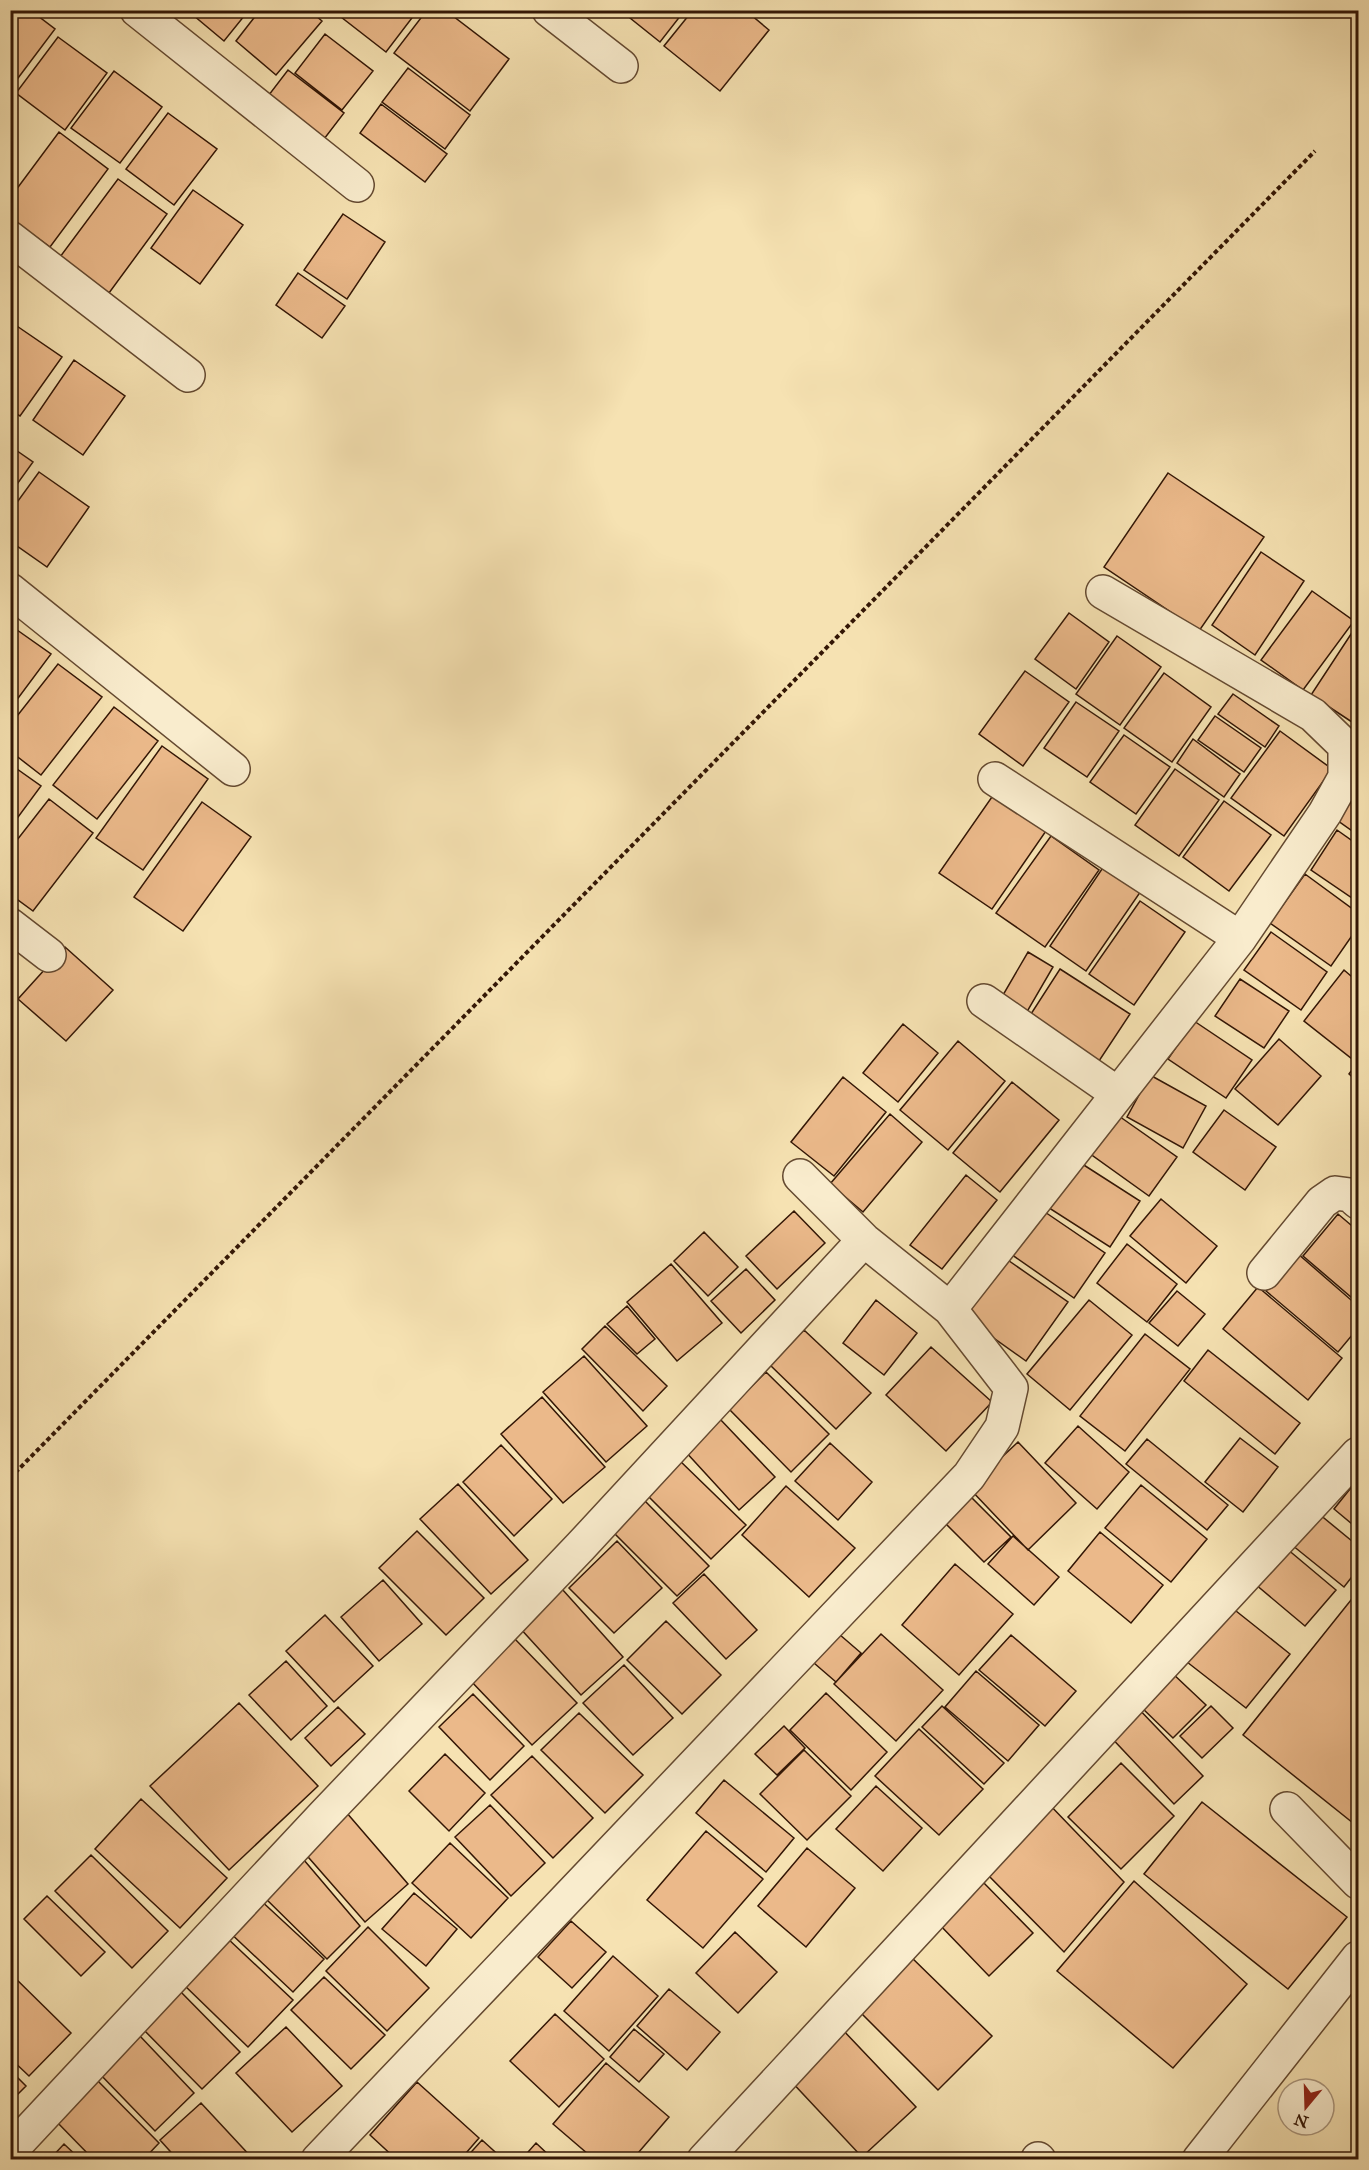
<svg xmlns="http://www.w3.org/2000/svg" width="1369" height="2170" font-family="'IM FELL Great Primer',serif">
  <rect width="100%" height="100%" fill="#f6e2b2"/>
  <filter id="stains"><feTurbulence type="fractalNoise" baseFrequency=".00333" numOctaves="4"/><feColorMatrix values="0 0 0 0 .2 0 0 0 0 .09 0 0 0 0 .02 0 0 0 .5 -.17"/></filter>
  <radialGradient id="worn" r=".72"><stop offset=".6" stop-color="#630" stop-opacity="0"/><stop offset="1" stop-color="#630" stop-opacity=".3"/></radialGradient>
  <!-- building -->
  <path fill="#ebb98a" stroke="#331605" stroke-width="1.5" d="M10,10H30L55,29L12,86L10,84Z
    M187,10H249L224,41Z
    M260,10H309L322,21L276,75L236,41Z
    M332,10H418L386,52Z
    M427,10H445L509,59L470,111L394,53Z
    M620,10H685L660,42Z
    M693,10H745L769,30L720,91L664,46Z
    M325,34L373,71L342,110L295,73Z
    M58,37L107,73L65,130L16,93Z
    M408,68L470,115L445,149L382,102Z
    M288,70L344,113L321,143L265,100Z
    M114,71L162,107L120,163L71,128Z
    M381,104L447,154L425,182L360,133Z
    M168,113L217,149L174,205L126,169Z
    M59,132L108,169L50,247L10,218V198Z
    M118,179L167,214L109,293L60,257Z
    M193,190L243,225L200,284L151,248Z
    M343,214L385,242L347,299L304,270Z
    M298,273L345,306L322,338L276,305Z
    M11,322L62,357L20,416L10,410Z
    M74,360L125,396L83,455L33,420Z
    M10,446L33,462L10,494Z
    M39,472L89,507L47,567L10,541V512Z
    M1168,473L1264,537L1199,631L1104,567Z
    M1261,552L1304,581L1255,655L1212,625Z
    M1312,591L1354,621L1303,690L1261,660Z
    M1069,613L1109,642L1076,689L1035,659Z
    M10,625L51,654L10,709Z
    M1357,625L1358,626V726L1311,695Z
    M1117,636L1161,667L1120,725L1076,694Z
    M58,664L102,697L41,775L10,751V725Z
    M1025,671L1069,702L1023,766L979,734Z
    M1164,673L1211,707L1172,762L1124,728Z
    M1233,694L1279,726L1265,747L1218,714Z
    M1076,702L1119,731L1087,777L1044,748Z
    M114,707L158,741L97,819L53,785Z
    M1215,716L1261,748L1244,772L1198,740Z
    M1280,731L1332,769L1284,836L1231,798Z
    M1124,735L1170,767L1136,814L1090,782Z
    M1193,739L1240,774L1224,797L1177,763Z
    M162,746L208,779L143,870L96,838Z
    M10,764L41,786L10,828Z
    M1175,769L1219,800L1179,856L1135,825Z
    M1358,784V835L1334,818Z
    M994,794L1046,831L992,909L939,873Z
    M49,799L93,833L33,911L10,894V849Z
    M1224,801L1271,835L1229,891L1183,857Z
    M202,802L251,837L183,931L134,897Z
    M1337,830L1358,845V902L1311,870Z
    M1051,836L1099,870L1045,947L996,913Z
    M1104,866L1141,891L1086,971L1050,946Z
    M1305,874L1358,913V927L1331,966L1270,923Z
    M1140,901L1185,932L1134,1005L1089,974Z
    M1271,932L1327,972L1301,1010L1244,970Z
    M65,947L113,990L66,1041L18,999Z
    M1028,952L1053,967L1021,1022L996,1007Z
    M1060,969L1130,1014L1099,1061L1029,1017Z
    M1344,970L1358,982V1058L1356,1062L1304,1021Z
    M1240,979L1289,1011L1264,1048L1215,1016Z
    M1194,1021L1252,1060L1226,1098L1168,1059Z
    M903,1024L938,1053L898,1102L863,1073Z
    M1279,1039L1321,1076L1278,1125L1235,1089Z
    M958,1041L1005,1081L948,1150L900,1110Z
    M1358,1062V1082L1349,1074Z
    M1150,1075L1206,1106L1183,1148L1127,1117Z
    M843,1077L886,1112L834,1176L791,1142Z
    M1012,1082L1059,1120L1000,1192L953,1153Z
    M1224,1110L1276,1147L1245,1190L1193,1152Z
    M890,1114L922,1142L863,1212L830,1184Z
    M1116,1114L1177,1157L1149,1196L1089,1153Z
    M1076,1160L1140,1201L1110,1247L1046,1206Z
    M966,1175L997,1200L942,1269L910,1245Z
    M1161,1199L1217,1246L1186,1283L1130,1236Z
    M1039,1208L1105,1253L1074,1298L1008,1252Z
    M794,1211L825,1243L777,1289L746,1256Z
    M1338,1214L1358,1231V1303L1303,1256Z
    M704,1232L738,1267L708,1296L674,1261Z
    M1127,1244L1177,1284L1147,1322L1097,1283Z
    M1297,1253L1358,1306V1328L1338,1352L1266,1291Z
    M1002,1256L1068,1302L1026,1361L960,1314Z
    M671,1264L722,1323L677,1361L627,1302Z
    M746,1269L775,1300L741,1333L711,1301Z
    M1258,1287L1342,1358L1308,1400L1223,1329Z
    M1177,1291L1205,1314L1178,1346L1149,1323Z
    M876,1300L917,1333L884,1375L843,1343Z
    M1089,1300L1132,1335L1070,1410L1027,1374Z
    M627,1306L655,1339L637,1354L607,1324Z
    M605,1326L667,1386L643,1411L582,1349Z
    M804,1330L871,1393L836,1429L770,1365Z
    M1145,1334L1190,1369L1125,1451L1080,1416Z
    M931,1347L992,1402L946,1451L886,1395Z
    M1208,1350L1300,1423L1275,1454L1184,1381Z
    M584,1356L647,1426L606,1462L543,1392Z
    M766,1372L829,1434L791,1472L729,1409Z
    M542,1397L605,1467L563,1503L501,1434Z
    M719,1418L775,1477L739,1510L684,1450Z
    M1078,1426L1129,1472L1097,1509L1045,1463Z
    M1240,1438L1278,1467L1243,1512L1205,1482Z
    M1147,1439L1228,1505L1207,1530L1126,1464Z
    M1018,1442L1076,1503L1028,1550L969,1488Z
    M830,1443L872,1482L838,1520L795,1481Z
    M501,1445L552,1499L514,1536L463,1482Z
    M677,1458L746,1525L711,1559L643,1491Z
    M1358,1479V1529L1334,1509Z
    M458,1484L528,1560L491,1594L420,1519Z
    M1141,1485L1207,1539L1171,1582L1105,1528Z
    M786,1486L855,1548L809,1597L742,1535Z
    M966,1492L1011,1537L984,1562L940,1518Z
    M645,1501L709,1566L677,1596L613,1532Z
    M1313,1509L1358,1546V1569L1344,1587L1287,1541Z
    M417,1531L484,1598L446,1635L379,1568Z
    M1100,1532L1163,1585L1131,1623L1068,1571Z
    M1013,1536L1059,1577L1034,1605L988,1564Z
    M617,1541L662,1588L614,1633L569,1588Z
    M1280,1543L1336,1590L1305,1626L1249,1579Z
    M955,1564L1013,1614L959,1675L902,1625Z
    M704,1574L757,1630L726,1659L673,1603Z
    M383,1580L422,1624L379,1661L341,1617Z
    M562,1589L623,1657L581,1695L519,1627Z
    M1355,1595L1358,1597V1827L1243,1735Z
    M1231,1607L1290,1654L1246,1708L1187,1662Z
    M325,1615L373,1666L334,1702L286,1651Z
    M666,1621L721,1675L682,1714L627,1660Z
    M832,1628L861,1653L836,1682L807,1657Z
    M881,1634L943,1690L896,1741L834,1684Z
    M1011,1635L1076,1691L1045,1726L979,1670Z
    M513,1637L577,1703L532,1745L469,1679Z
    M286,1661L327,1706L291,1740L249,1695Z
    M624,1665L673,1718L633,1755L583,1703Z
    M976,1671L1039,1725L1008,1761L945,1707Z
    M1171,1672L1206,1705L1173,1738L1139,1705Z
    M826,1693L887,1752L851,1790L790,1730Z
    M473,1694L524,1746L490,1780L439,1727Z
    M239,1703L318,1786L229,1870L150,1786Z
    M1134,1704L1203,1776L1174,1804L1105,1731Z
    M942,1706L1004,1763L984,1784L922,1727Z
    M1211,1706L1233,1728L1202,1758L1180,1736Z
    M338,1707L365,1734L331,1766L305,1738Z
    M579,1713L643,1775L605,1813L541,1750Z
    M784,1726L805,1748L777,1775L755,1754Z
    M919,1729L983,1789L939,1835L875,1776Z
    M804,1750L851,1796L807,1840L760,1794Z
    M445,1754L485,1793L449,1831L409,1791Z
    M532,1756L593,1818L553,1858L491,1795Z
    M1121,1763L1174,1816L1121,1869L1068,1817Z
    M724,1780L794,1838L766,1872L696,1813Z
    M876,1786L922,1828L883,1871L836,1829Z
    M141,1799L227,1878L180,1928L95,1849Z
    M1046,1801L1124,1882L1064,1952L983,1870Z
    M1202,1802L1347,1917L1288,1989L1144,1874Z
    M490,1805L545,1863L511,1896L455,1837Z
    M346,1812L408,1884L365,1922L302,1850Z
    M706,1831L763,1879L703,1948L647,1900Z
    M450,1843L508,1898L471,1938L412,1883Z
    M807,1848L855,1888L806,1947L758,1906Z
    M298,1853L360,1926L327,1959L260,1893Z
    M91,1855L168,1931L132,1968L55,1891Z
    M982,1881L1033,1933L989,1976L938,1923Z
    M1134,1881L1247,1984L1173,2068L1057,1971Z
    M414,1893L457,1929L426,1966L382,1929Z
    M47,1896L105,1952L81,1976L24,1919Z
    M257,1897L324,1959L293,1992L226,1929Z
    M571,1921L606,1952L572,1988L538,1957Z
    M368,1927L429,1988L387,2031L326,1971Z
    M735,1932L777,1972L738,2013L696,1973Z
    M226,1937L293,2000L248,2047L182,1983Z
    M909,1955L992,2036L938,2090L856,2008Z
    M613,1956L658,1996L609,2051L564,2011Z
    M10,1973L71,2033L29,2076L10,2058Z
    M324,1977L385,2035L351,2069L291,2010Z
    M177,1988L240,2052L202,2089L138,2024Z
    M669,1989L720,2032L687,2070L637,2026Z
    M555,2014L604,2059L559,2107L510,2061Z
    M286,2027L342,2086L292,2132L236,2073Z
    M841,2028L916,2107L862,2157L788,2078Z
    M634,2029L664,2054L639,2082L610,2057Z
    M139,2035L194,2093L155,2131L98,2072Z
    M606,2063L669,2117L632,2160H595L553,2124Z
    M10,2070L26,2086L10,2102Z
    M95,2078L159,2143L143,2160H94L54,2119Z
    M417,2082L479,2138L460,2160H397L370,2135Z
    M201,2103L254,2160H178L160,2140Z
    M482,2140L504,2160H464Z
    M536,2143L554,2160H521Z
    M64,2144L81,2160H49Z"/>
  <g fill="none" stroke-linecap="round" stroke-linejoin="round">
    <!-- street casing -->
    <g stroke="#644930" stroke-width="36">
      <path id="street" d="M137,10L357,185
        M549,10L621,66
        M10,238L188,375
        M10,590L233,769
        M995,779L1240,938
        M10,925L49,955
        M984,1001L1118,1094
        M1264,1273L1322,1202L1335,1193L1350,1195L1358,1202
        M950,1309L1240,938L1325,813L1345,777V746L1313,715L1103,592
        M1287,1809L1358,1882
        M10,2151L324,1815L580,1547L864,1240
        M1038,2159L1039,2160
        M318,2160L969,1476L1002,1427L1011,1388L950,1309L864,1240L800,1176
        M704,2160L1358,1454
        M1199,2160L1358,1958"/>
    </g>
    <!-- path -->
    <path stroke="#331605" stroke-width="4" stroke-dasharray="4.5 3" stroke-linecap="butt" d="M10,1478L1315,151"/>
    <!-- street -->
    <use href="#street" stroke="#f9eccd" stroke-width="33"/>
  </g>
  <!-- margin -->
  <rect width="1369" height="2170" fill="none" stroke="#f6e2b2" stroke-width="36"/>
  <rect x="12" y="12" width="1345" height="2146" fill="none" stroke="#331605" stroke-width="3"/>
  <rect x="18" y="18" width="1333" height="2134" fill="none" stroke="#331605" stroke-width="1.5"/>
  <!-- north arrow -->
  <g transform="translate(1306 2107) rotate(199)"><circle r="28" fill="#f9eccd" stroke="#aa967d" stroke-width="1.5"/>
  <path d="M0-4.5L10 22L0 15L-10 22Z" fill="#8f2418"/>
  <text y="-9" font-size="16" font-weight="bold" text-anchor="middle" fill="#331605">N</text>
  </g>
  <rect width="100%" height="100%" filter="url(#stains)"/>
  <rect width="100%" height="100%" fill="url(#worn)"/>
</svg>
